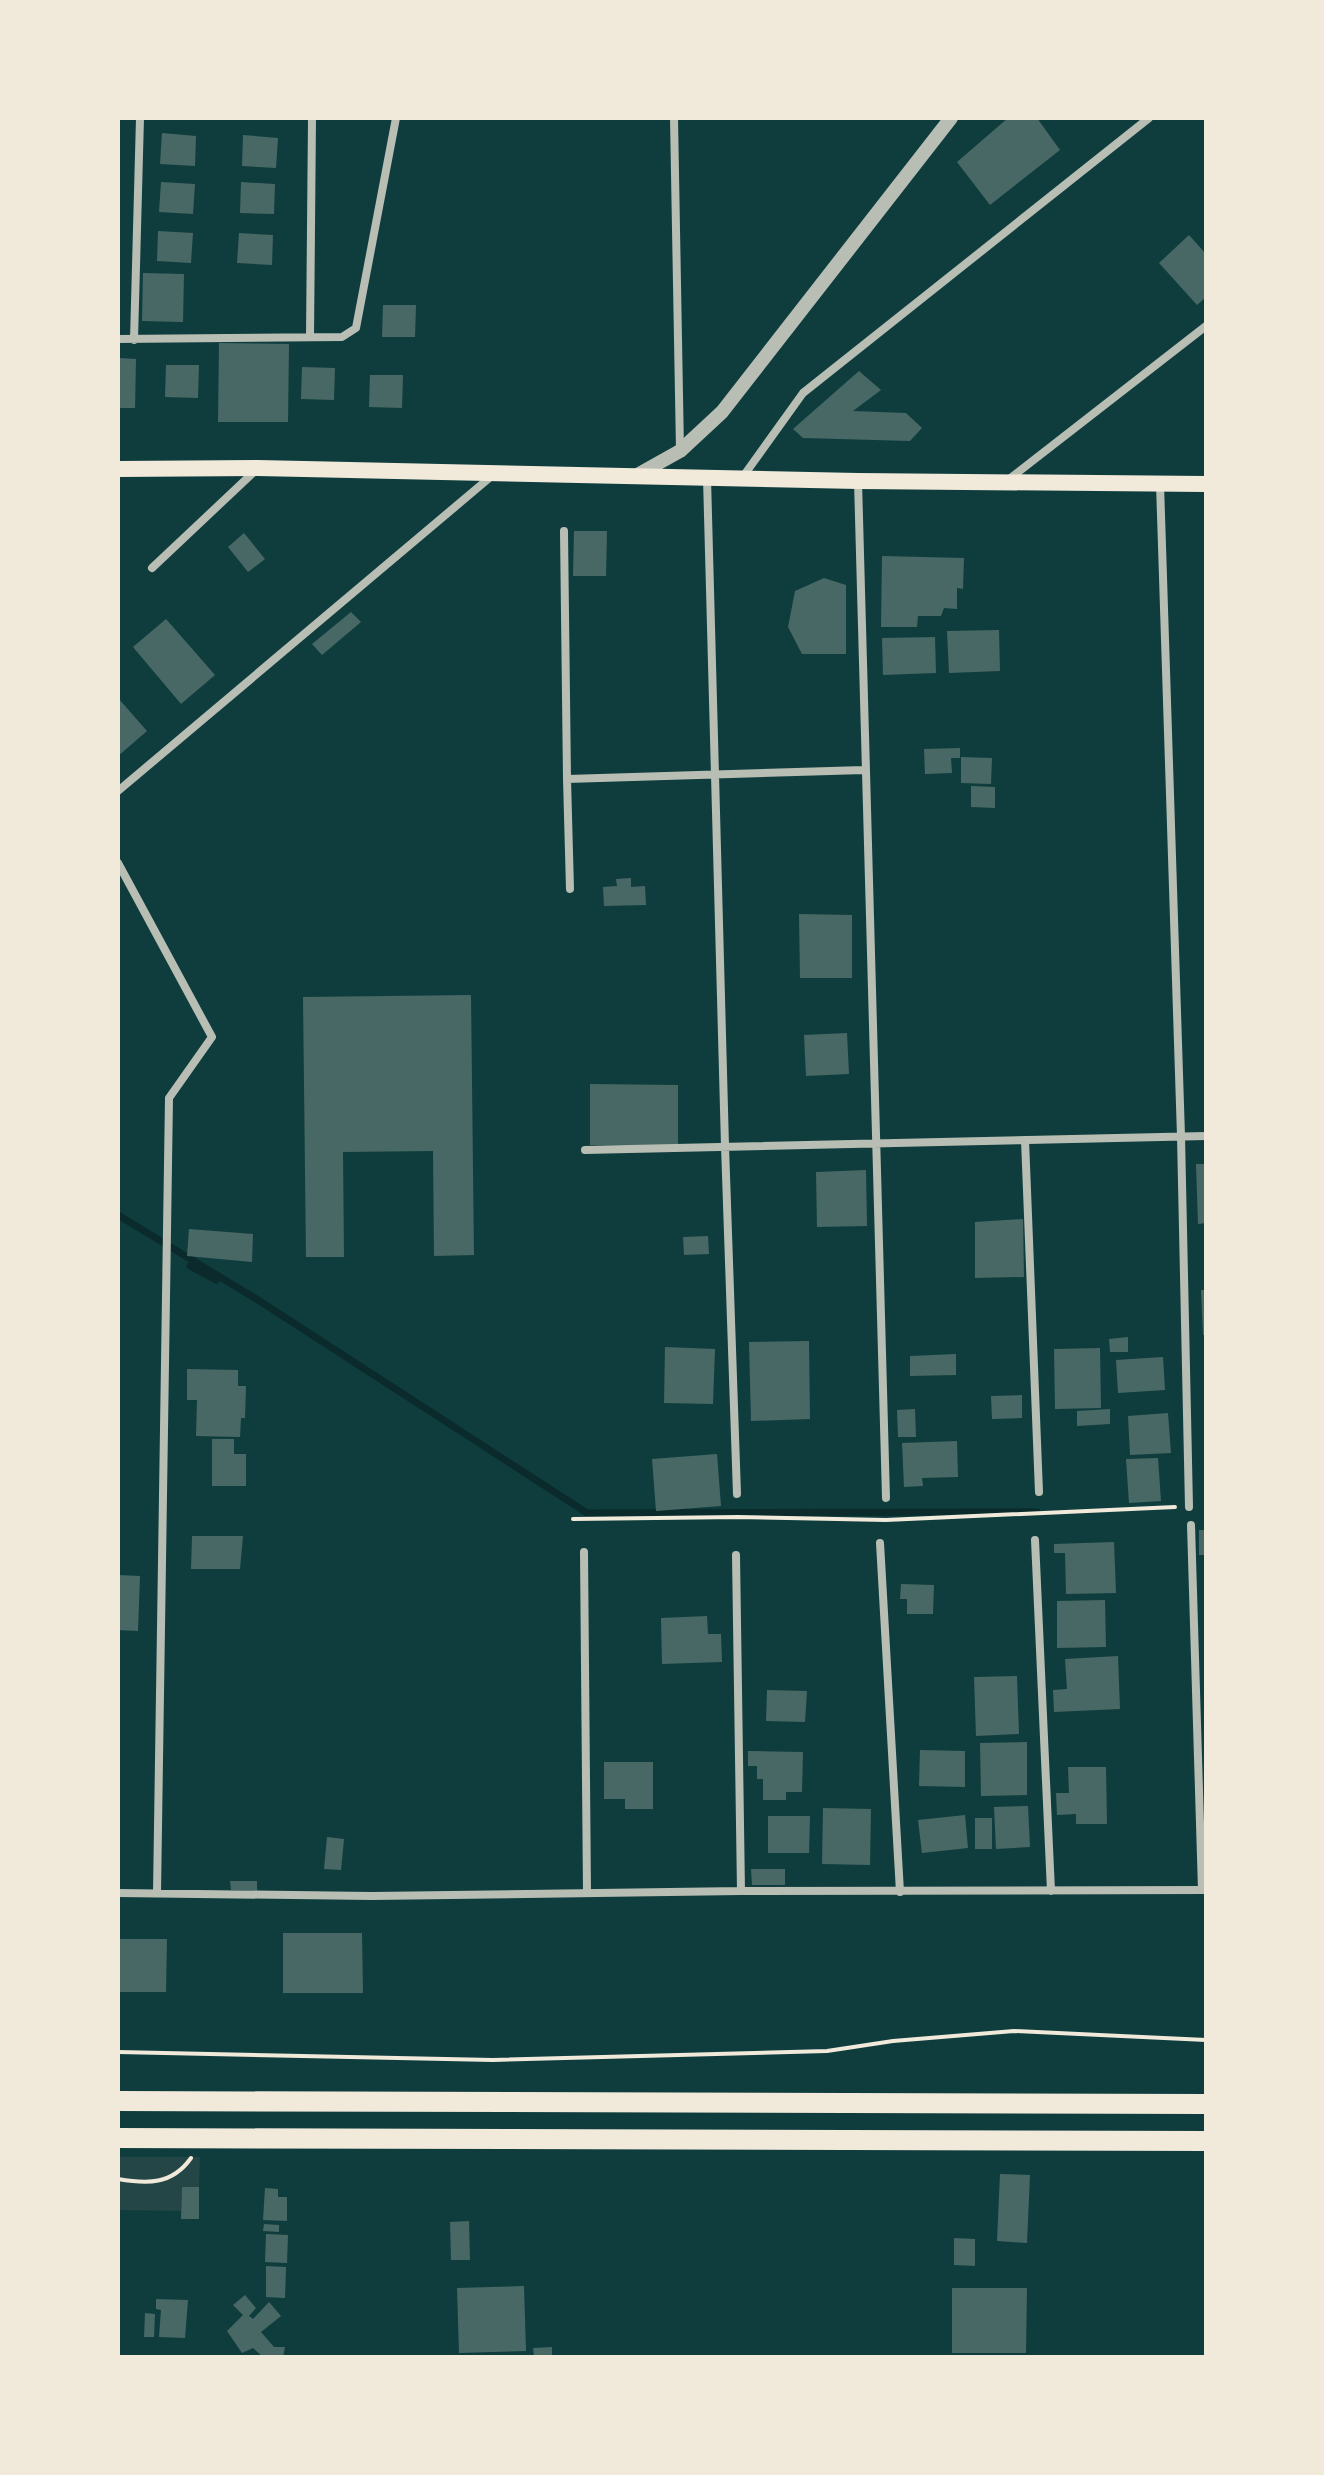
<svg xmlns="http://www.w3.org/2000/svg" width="1324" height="2475" font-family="Karla,sans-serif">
  <rect width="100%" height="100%" fill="#0f3d3e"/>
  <!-- green -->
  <path fill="#244646" d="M118,2157H200L199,2187H182L181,2211L118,2210Z"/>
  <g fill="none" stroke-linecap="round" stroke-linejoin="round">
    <!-- stream -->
    <path stroke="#0a2a2b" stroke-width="7" d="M118,1215L258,1300L587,1513L1037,1512
      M190,1266L216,1280"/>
  </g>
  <!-- building -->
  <path fill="#486865" d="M1008,118H1037L1060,150L990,205L957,162Z
    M162,133L196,136L195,166L160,164Z
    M243,135L278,138L276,168L242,166Z
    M161,182L195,184L193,214L159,212Z
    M241,182L275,184L274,214L240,213Z
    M158,231L193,233L191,263L157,261Z
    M239,233L273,235L272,265L237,263Z
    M1189,235L1206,254V297L1197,305L1159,263Z
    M143,273L184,274L183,322L142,321Z
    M383,305H416L415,337H382Z
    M219,343L289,344L288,422H218Z
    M118,358L136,359L135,408H118Z
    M166,365H199L198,398L165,397Z
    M302,367L335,368L334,400L301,399Z
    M859,371L881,390L853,411L906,413L922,428L910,441L803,438L793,429Z
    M370,375H403L402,408L369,407Z
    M574,531H607L606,576H573Z
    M244,533L265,559L248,572L228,547Z
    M882,556L964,558L963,589L957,588V609L944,608L941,616H918L917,627H881Z
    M824,578L846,585V654H802L788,627L795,591Z
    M351,612L361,622L322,655L312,644Z
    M166,619L215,675L181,704L133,647Z
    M999,630L1000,671L949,673L947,631Z
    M935,637L936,673L883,675L882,638Z
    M118,698L147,731L118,756Z
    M960,748V758H951L952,773L925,774L924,749Z
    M961,757L992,758L991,784L961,783Z
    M971,786L995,787V808L971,807Z
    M631,878V887L645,886L646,905L604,906L603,887L617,886L616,879Z
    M799,914L852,915V978H800Z
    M471,995L474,1255L434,1256L433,1151L343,1152L344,1257H306L303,997Z
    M847,1033L849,1074L806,1076L804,1035Z
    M590,1084L678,1085V1146L590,1145Z
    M1196,1164H1206V1223L1198,1224Z
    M866,1170L867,1226L817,1227L816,1172Z
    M1023,1219L1024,1277L975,1278V1222Z
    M189,1229L253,1234L252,1262L187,1256Z
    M708,1236L709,1254L684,1255L683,1237Z
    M1201,1290H1206V1335H1203Z
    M1128,1337V1352H1110L1109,1339Z
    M809,1341L810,1419L751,1421L749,1342Z
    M665,1347L715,1349L713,1404L664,1403Z
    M1100,1348L1101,1408L1055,1409L1054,1349Z
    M956,1354V1375L910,1376V1356Z
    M1163,1357L1165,1390L1118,1393L1116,1360Z
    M187,1369L238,1370V1386H246L245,1418H241L240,1437L196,1436L197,1400H187Z
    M1022,1395V1418L992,1419L991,1396Z
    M915,1409L916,1437H898L897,1410Z
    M1110,1409V1424L1077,1426V1411Z
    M1168,1413L1171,1453L1130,1455L1128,1416Z
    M212,1439H234V1454H246V1486H212Z
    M957,1441L958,1477L922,1478L923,1486L904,1487L902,1443Z
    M717,1454L721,1506L656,1511L652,1459Z
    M1158,1458L1161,1501L1129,1503L1126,1459Z
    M1199,1530H1206V1555H1199Z
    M192,1536H243L240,1569H191Z
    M1114,1542L1116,1593L1066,1594L1065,1553H1054V1544Z
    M118,1575L140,1576L138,1631L118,1630Z
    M901,1584L934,1585L933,1614H907V1599H900Z
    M1105,1600L1106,1647L1057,1648V1601Z
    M707,1616L708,1634H721L722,1662L662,1664L661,1618Z
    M1118,1656L1120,1709L1054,1712L1053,1690L1067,1689L1065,1659Z
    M1017,1676L1019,1734L976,1736L974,1677Z
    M767,1690L807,1691L805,1722L766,1721Z
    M1027,1742V1795L981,1796L980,1743Z
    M920,1750L965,1751V1787L919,1786Z
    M748,1751L803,1752L802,1792H786V1800H763V1779H757V1766H748Z
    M604,1762H653V1809H625V1799H604Z
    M1068,1767H1106L1107,1824H1076V1814L1057,1815L1056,1793H1069Z
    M1028,1806L1030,1847L996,1849L994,1807Z
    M823,1808L871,1809L870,1865L822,1864Z
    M965,1815L968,1848L922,1853L918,1820Z
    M768,1816H810L809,1853H768Z
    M975,1818H992V1849H975Z
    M327,1837L344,1839L341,1870L324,1869Z
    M751,1869H785V1885H752Z
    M230,1881H257V1891L231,1890Z
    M283,1933H362L363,1993H283Z
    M118,1939H167L166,1992H118Z
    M1000,2174L1030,2175L1027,2243L997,2241Z
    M182,2187H199V2219H181Z
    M265,2188L278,2189V2197H287V2221L263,2220Z
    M469,2221L470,2260H451L450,2222Z
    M264,2224L279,2225V2232L263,2231Z
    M266,2234L288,2235L287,2263L265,2262Z
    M954,2238L975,2239V2266L954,2265Z
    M266,2266L286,2267L285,2298L266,2297Z
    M524,2286L526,2351L459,2353L457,2288Z
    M952,2288H1027L1026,2353H952Z
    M245,2295L256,2308L249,2316L253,2319L269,2302L281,2316L261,2332L274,2347H285L283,2357H263L253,2348L242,2353L227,2331L243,2315L233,2305Z
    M156,2299L188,2300L185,2338L159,2337L161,2310L156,2309Z
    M145,2313L155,2314L154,2337H144Z
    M552,2347V2357H534L533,2348Z"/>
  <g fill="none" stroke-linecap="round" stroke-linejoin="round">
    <!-- path -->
    <path stroke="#f1e9da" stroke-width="4" d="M573,1519L738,1517L886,1520L1175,1507
      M118,2052L493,2060L827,2051L893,2041L1014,2031L1206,2040
      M118,2179C147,2184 172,2185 191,2158"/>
    <!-- minor -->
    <path stroke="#b8beb3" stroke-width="8" d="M674,118L680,450
      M310,337L312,118
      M118,339L342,337L356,328L396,118
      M134,340L140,118
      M707,478L725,1146L737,1494
      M742,478L803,393L1149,118
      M1008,480L1206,326
      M858,481C865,820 879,1159 886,1498
      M1160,484L1181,1136L1189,1507
      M564,531L567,779L864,770
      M152,568L256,470
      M567,779L570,889
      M118,791L494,474
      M118,863L212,1037L169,1098L157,1893
      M1025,1140L1039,1492
      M585,1150L1206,1136
      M1191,1525L1202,1890
      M1035,1540L1051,1891
      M880,1543L900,1892
      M584,1552L587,1893
      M736,1555L741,1891
      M118,1893L372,1896L741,1891L1206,1890"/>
    <!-- tertiary -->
    <path stroke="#b8beb3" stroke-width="14" d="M639,474L680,451L722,412L951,118"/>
    <!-- secondary -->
    <path stroke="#f1e9da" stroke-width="16" d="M118,469L258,468L858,481L1206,484"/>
    <!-- trunk -->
    <path stroke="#f1e9da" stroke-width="20" d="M118,2101L1206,2104
      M118,2138L1206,2141"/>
  </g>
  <!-- border -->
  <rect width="1324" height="2475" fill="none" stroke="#f1e9da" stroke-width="240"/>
</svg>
